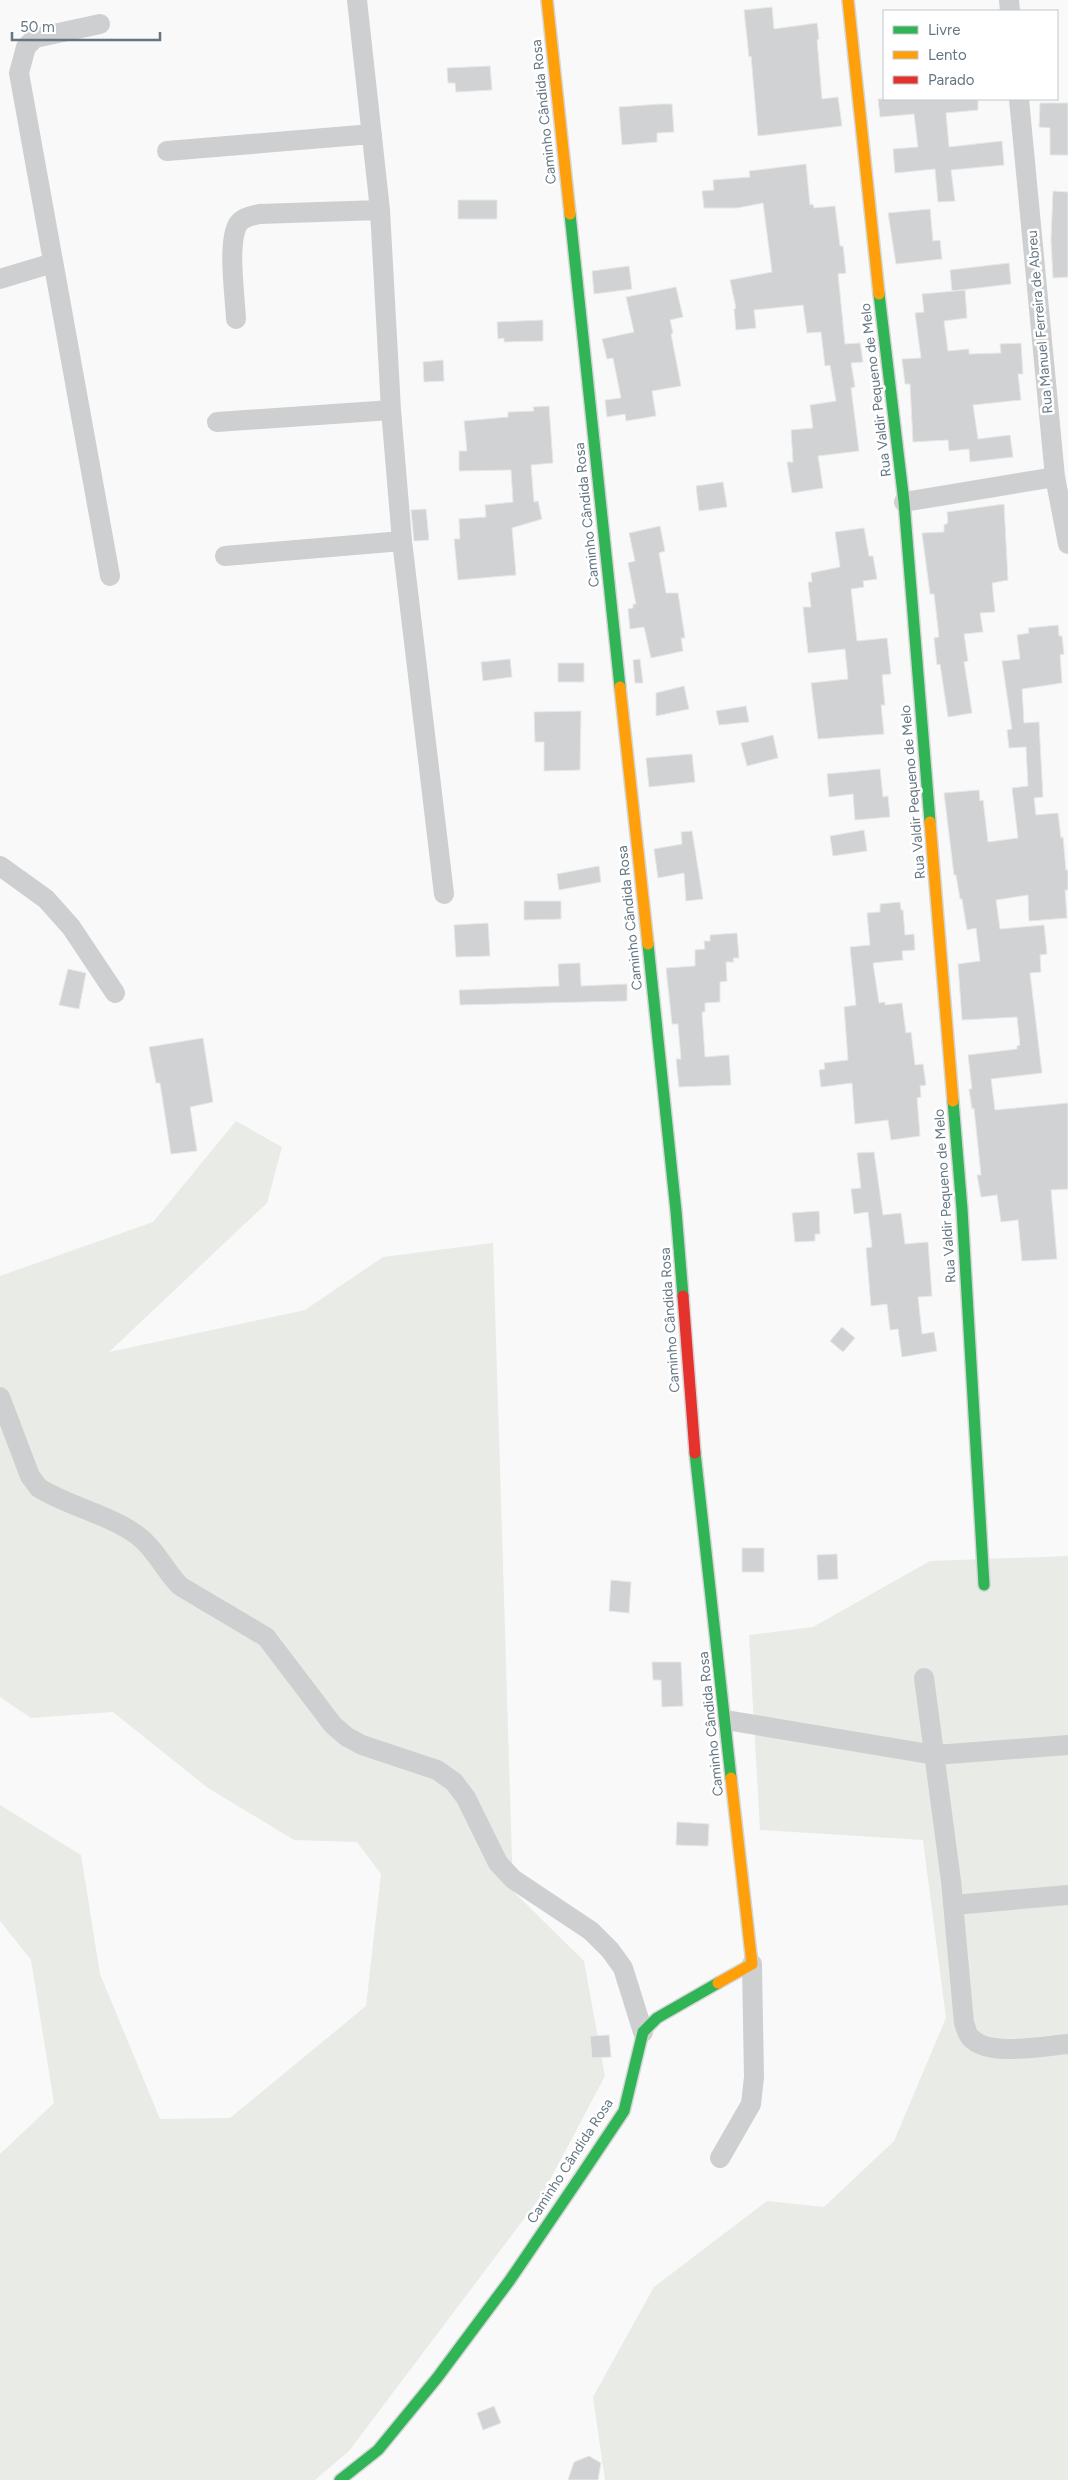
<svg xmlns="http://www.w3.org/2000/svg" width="1068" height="2480" font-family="Figtree,sans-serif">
  <rect width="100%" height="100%" fill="#f9f9f9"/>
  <!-- green -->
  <path fill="#e8ebe6" d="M236,1121L282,1147L267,1203L109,1352L305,1310L383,1257L493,1243L513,1891L584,1961L605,2076L542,2195L349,2451L315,2480H0V2154L54,2103L31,1960L0,1921V1805L81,1855L100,1974L160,2119L230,2118L366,2006L381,1874L357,1842L294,1840L208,1788L113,1712L31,1718L0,1697V1276L153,1222Z
    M1068,1556V2480H605L593,2397L654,2287L767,2201L824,2207L894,2141L946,2018L923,1840L760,1830L749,1635L813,1627L930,1561Z"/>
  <!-- building -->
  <path fill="#d0d2d3" stroke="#e8e8e8" d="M772,7L774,29L817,23L819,39L817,40L822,99L838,97L842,126L758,136L751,56L749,57L744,10Z
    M490,66L492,90L456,92L455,83H448L447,68Z
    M878,99H978V110L946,113L949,147L1002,141L1004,165L951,170L955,201L938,202L935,169L895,173L893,149L918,147L914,114L880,117Z
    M1040,103H1068V155H1050V128L1039,127Z
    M660,104H672L674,132L657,133V142L622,145L619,107Z
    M806,164L810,205L813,204L814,208L835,206L840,246H843L846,273L838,274L845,344L860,343L863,362L851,363L855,387L851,388L859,451L818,456L823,488L792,493L787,462H793L791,430L813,428L810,405L836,401L830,365L825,366L821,332L807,333L803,305L754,310L756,328L736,330L734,309L736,308L730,280L772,272L763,203L737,208H704L702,191L714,190L713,180L750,177L749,171Z
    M1053,191L1068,192V277L1053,278L1051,239Z
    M458,200H497V219H458Z
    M930,209L933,241L940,240L942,259L896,264L888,213Z
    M1009,263L1011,284L952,291L950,270Z
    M629,266L632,289L594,294L592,271Z
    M676,287L683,317L670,320L673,333L671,334L681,386L652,391L656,416L626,421L625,414L607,417L605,400L621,398L613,358L607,359L602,339L634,332L626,297Z
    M965,290L967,318L944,321L948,351L969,349V354L1001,353L1000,344L1021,343L1023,374H1018L1021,400L973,405L978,439L1010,435L1013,457L970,462L969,449L949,451L948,440L913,442L910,384H905L902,359L921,358L915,313L924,312L922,294Z
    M543,320V341L504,342V338L498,339L497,322Z
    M443,360L444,381L424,382L423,362Z
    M549,406L553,463L531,465L534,502L538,501L542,519L512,528L516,575L458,580L454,539H460L459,519L486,517L485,505L513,502L511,470L459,471V451H467L464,421L508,417V412L534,411L533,407Z
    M723,482L727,507L699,511L696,486Z
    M1004,504L1008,580L992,583L995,612L980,613L983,632L964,634L968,661L964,662L972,713L948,717L940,664L937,665L934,638L939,637L934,594H930L922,533L944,532V525L948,523L947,512Z
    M426,509L429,540L414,541L411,510Z
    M660,526L665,551L659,553L666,593H678L685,638H681L683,651L651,658L644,627L630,629L628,609L633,608V604H636L628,563L635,561L629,533Z
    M864,528L869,556H873L877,579L863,581L864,587L851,589L857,641L887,638L891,674L882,675L885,705H881L884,734L818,739L811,683L848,679L845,649L808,653L803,607H811L808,582H812L811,573L840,567L835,532Z
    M1058,625L1059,636H1062L1064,654L1060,655L1062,683L1022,689L1024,723L1039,722L1043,797L1034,798L1036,815L1058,813L1061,838L1063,837L1066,870H1068V890H1065L1067,918L1029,921L1028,895L996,900L1000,929L1044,925L1047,954L1040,955L1041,972L1030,973L1042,1073L991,1079L995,1110L1068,1103V1189L1051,1190L1057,1259L1022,1261L1018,1220L1001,1222L997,1195L981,1197L977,1175H981L974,1108L972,1109L969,1089H972L968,1055L1017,1049V1046L1020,1045L1017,1017L962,1020L958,964L980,961L976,928L967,930L962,899H960L956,875H954L944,793L979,790L980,801L983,800L988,842L1018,838L1012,788L1028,786L1026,747L1009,748L1007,730L1012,729L1002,661L1020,659L1017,635L1029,633L1028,628Z
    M510,659L512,677L483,681L481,662Z
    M640,659L643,683H635L633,660Z
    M558,663H584V682H558Z
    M684,686L689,709L656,716V693Z
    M746,706L749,722L719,725L716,711Z
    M581,711L580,770L544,771V742H535L534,712Z
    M773,735L778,758L747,766L741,743Z
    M692,754L695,782L649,787L646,758Z
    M880,769L883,797L888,796L890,817L855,820L853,794L829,797L827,774Z
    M864,830L867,851L833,856L830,836Z
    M692,831L703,899L686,901L684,873L658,878L654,849L682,844L681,832Z
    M599,866L601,882L559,890L557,874Z
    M524,901H561V919L524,920Z
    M900,902L901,910H903L905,935L914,934L915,950L902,951L903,960L873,963L879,1003L885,1002V1005L902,1003L906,1033L911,1032L915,1065L923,1064L926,1085L920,1086L921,1097L917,1098L920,1136L891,1140L888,1120L855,1124L852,1083L821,1087L819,1070L825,1069L824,1063L848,1060L844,1007L856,1005L850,947L870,945L867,913L880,912V904Z
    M488,923L490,956L456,957L454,925Z
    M737,933L739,958H733L734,962H726L727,981L720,982V1002L705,1003V1012H702L705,1057L729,1055L731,1085L679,1087L676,1059H681L678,1024H672L666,968L695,966V950L705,949L704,941H710V935Z
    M580,963L581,986L627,984V1001L460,1005L459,990L559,986L558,964Z
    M68,969L86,973L79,1009L59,1005Z
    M203,1038L213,1102L190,1107L197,1151L171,1154L160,1083H156L149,1047Z
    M874,1152L883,1215L901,1213L905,1244L928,1242L932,1296L918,1297L922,1334L934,1332L937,1351L902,1357L898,1329L890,1330L887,1304L871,1306L866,1248L872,1247L868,1212L854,1214L851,1189L861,1188L857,1153Z
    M819,1211L820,1234H815V1241L795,1242L792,1213Z
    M842,1327L855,1338L843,1352L830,1341Z
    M742,1548H764V1572H742Z
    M837,1554L838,1579L818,1580L817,1555Z
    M611,1580L631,1582L629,1613L609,1611Z
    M652,1662H681L683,1706L662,1707L661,1680H653Z
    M677,1822L709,1824L708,1846L676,1845Z
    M609,2035L611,2057L592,2058L590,2036Z
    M494,2406L501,2423L483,2430L477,2413Z
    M589,2456L601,2463L598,2480H568L574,2462Z"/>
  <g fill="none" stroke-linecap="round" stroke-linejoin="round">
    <!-- fast casing -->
    <g stroke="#d5d6d7" stroke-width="14">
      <path id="fast" d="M570,214L620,687
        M879,294L904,502L930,822
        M648,944L676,1211L683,1296
        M953,1101L962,1209L984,1585
        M695,1453L731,1778
        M340,2480L378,2450L437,2378L510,2280L582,2174L624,2111L643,2032L657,2018L718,1983"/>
    </g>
    <!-- slow casing -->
    <g stroke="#d5d6d7" stroke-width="14">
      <path id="slow" d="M547,0L570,214
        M848,0L879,294
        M620,687L648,944
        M930,822L953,1101
        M718,1983L752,1964L731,1778"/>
    </g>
    <!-- jam casing -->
    <g stroke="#d5d6d7" stroke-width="14">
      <path id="jam" d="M683,1296L695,1453"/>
    </g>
    <!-- street -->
    <path stroke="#cecfd0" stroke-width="20" d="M357,0L380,210L391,410L402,541L444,894
      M1009,0L1010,11
      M100,24L35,38L26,47L19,73L110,576
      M1019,99L1055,477L1068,544
      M167,151L372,134
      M0,279L53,263
      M236,319C235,295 227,243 238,224C243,217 252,216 259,214L380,210
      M217,422L391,410
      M904,502L1055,477
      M225,556L402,541
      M0,866L46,899L71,927L115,993
      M0,1397L30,1476L39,1488C70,1507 108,1514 137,1535C156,1549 164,1570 180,1586L266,1637L333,1725L347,1737L362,1745L437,1770L454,1782L466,1798L498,1863L513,1879L591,1931L610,1950L623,1968L643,2032
      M924,1678L951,1881L964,2023C966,2027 967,2035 971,2038C989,2057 1043,2046 1068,2044
      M726,1720L935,1755L1068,1745
      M953,1905L1068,1895
      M720,2158L751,2104L754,2077L752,1964"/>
    <!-- fast -->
    <use href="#fast" stroke="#30b455" stroke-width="11"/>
    <!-- slow -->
    <use href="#slow" stroke="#ff9f0a" stroke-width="11"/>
    <!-- jam -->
    <use href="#jam" stroke="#e5322d" stroke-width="11"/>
  </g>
  <g text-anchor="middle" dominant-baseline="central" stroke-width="5" stroke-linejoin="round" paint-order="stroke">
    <!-- street labels -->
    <g font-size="14" fill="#657683" stroke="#fff">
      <text transform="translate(544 112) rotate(-96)">Caminho Cândida Rosa</text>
      <text transform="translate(1040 322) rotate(-95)">Rua Manuel Ferreira de Abreu</text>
      <text transform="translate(876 390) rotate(-97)">Rua Valdir Pequeno de Melo</text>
      <text transform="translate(587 515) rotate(-96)">Caminho Cândida Rosa</text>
      <text transform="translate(913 792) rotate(-95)">Rua Valdir Pequeno de Melo</text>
      <text transform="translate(630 918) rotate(-96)">Caminho Cândida Rosa</text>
      <text transform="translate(945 1196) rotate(-94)">Rua Valdir Pequeno de Melo</text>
      <text transform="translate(670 1320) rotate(-94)">Caminho Cândida Rosa</text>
      <text transform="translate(711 1724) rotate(-96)">Caminho Cândida Rosa</text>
      <text transform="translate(570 2161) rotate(-57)">Caminho Cândida Rosa</text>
    </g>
  </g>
  <!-- legend -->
  <rect x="883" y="10" width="175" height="90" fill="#ffffff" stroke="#c1c8cd"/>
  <rect x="893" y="26" width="25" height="8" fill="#30b455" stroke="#c1c8cd"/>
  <text x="928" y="35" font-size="15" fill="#657683">Livre</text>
  <rect x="893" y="51" width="25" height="8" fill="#ff9f0a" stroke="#c1c8cd"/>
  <text x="928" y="60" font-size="15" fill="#657683">Lento</text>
  <rect x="893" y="76" width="25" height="8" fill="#e5322d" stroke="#c1c8cd"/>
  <text x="928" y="85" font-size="15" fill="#657683">Parado</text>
  <!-- scale -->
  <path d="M12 32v8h148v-8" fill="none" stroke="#657683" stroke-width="2.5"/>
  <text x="20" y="32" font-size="15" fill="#657683" stroke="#ffffff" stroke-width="4" paint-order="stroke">50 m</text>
</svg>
